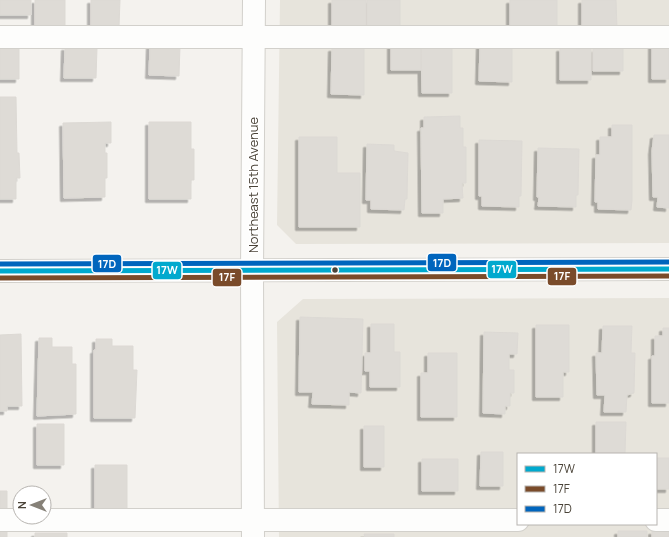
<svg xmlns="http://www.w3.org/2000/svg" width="669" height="537" font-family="Manrope,sans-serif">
  <defs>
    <filter id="shadow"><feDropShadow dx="-3.5" dy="3.5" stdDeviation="0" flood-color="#0004"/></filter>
  </defs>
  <rect width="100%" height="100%" fill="#f4f2ee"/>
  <!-- residential -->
  <path fill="#e7e4dc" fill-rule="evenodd" d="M280,0H669V243L296,244L277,225Z
    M669,298V537H279L277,322L303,299ZM518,454H656V524H518Z"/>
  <!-- building -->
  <path fill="#dedbd6" stroke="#dcd9d4" filter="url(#shadow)" d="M0,0H31V15H0Z
    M35,0H65V28L35,29Z
    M91,0H120L119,27H91Z
    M332,0H366V27H332Z
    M367,0H400V27H367Z
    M510,0H557V29H510Z
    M582,0H616L617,28L582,29Z
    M480,44H512V82L479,81Z
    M652,44H669V79H652Z
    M150,45L180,46L179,76L149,75Z
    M391,45L421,46V70H391Z
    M421,45H452V93H422Z
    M0,46H19V79H0Z
    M65,47L97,48L96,78H64Z
    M332,48H364V95L331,94Z
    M560,48L591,49V80H560Z
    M623,48V71H593V49Z
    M0,97H16L17,153H19L20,178H16V199H0Z
    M460,116V128H463V147H466V183H462L463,198L443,199V213H422L421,128H424V117Z
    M111,122V143H105V153H107V178H105V197L64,198L63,123Z
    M149,122H191V149H194V180H191V199H149Z
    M612,125H632V201L631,210L598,209V202H595L596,155H600V137H612Z
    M654,135H669V208L657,207L658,197H653L652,151Z
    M299,137H337V173H360V227H299Z
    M479,140L522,141L521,196H519V207L482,206V196H479Z
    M367,144L394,145V151L408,153L407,199H405L404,210L371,209V200H366Z
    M538,148L579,149L578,195H576V207L538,206L539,197H537Z
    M300,317L363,319L361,393L349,392V405L312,404L313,392H299Z
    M371,324H394V352H400V387H370V371H365V353H371Z
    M536,325H569V372H563V397H536Z
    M603,326H632L631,353H635L634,393L627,395L626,412H604L605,395H597L596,353H602Z
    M663,328H669V403H652V356H655V336H663Z
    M484,332L518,333L517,354H509V370H514V393H510V406H505V414L483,413Z
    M21,334L22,406H7V411H0V335Z
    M39,338H52V347H72V364H76V414L37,416Z
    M96,339H112V346H133V370H137L135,418H94V350H96Z
    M428,353H457V417H421V373H428Z
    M596,422H626L625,454H596Z
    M37,424H64V465H37Z
    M364,426H384V467H364Z
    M481,452H503V486H480Z
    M656,458H669V489H656Z
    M422,459H458V491H422Z
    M95,465H127V511H95Z
    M0,491H7V511L0,510Z
    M0,531H7V537H0Z
    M618,531H647V537H618Z
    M652,531H669V537H652Z
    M35,533H67V537H35Z
    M364,534H394V537H365Z"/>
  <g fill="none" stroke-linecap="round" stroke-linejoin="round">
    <!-- minor casing -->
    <g stroke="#d2d0cb" stroke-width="24">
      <path id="minor" d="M0,37H669
        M0,271L669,269
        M0,520H518
        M656,520H669
        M253,537L252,271L254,0"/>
    </g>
    <!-- minor -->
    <use href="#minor" stroke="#fdfdfc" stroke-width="22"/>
    <!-- bus-1 casing -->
    <g stroke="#fff" stroke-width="8">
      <path id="bus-1" d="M0,271L669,269"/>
    </g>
    <!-- bus-2 casing -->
    <g stroke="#fff" stroke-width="8">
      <path id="bus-2" d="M0,278L669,276"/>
    </g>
    <!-- bus-3 casing -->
    <g stroke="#fff" stroke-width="8">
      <path id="bus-3" d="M0,264L669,262"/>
    </g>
    <!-- bus-1 -->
    <use href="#bus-1" stroke="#00a9ce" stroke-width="5"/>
    <!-- bus-2 -->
    <use href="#bus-2" stroke="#7a4b2a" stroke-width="5"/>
    <!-- bus-3 -->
    <use href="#bus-3" stroke="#0065bd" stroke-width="5"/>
  </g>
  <!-- markers -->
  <circle fill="#4b4439" stroke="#fff" stroke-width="1.5" cx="335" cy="270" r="3.5"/>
  <g text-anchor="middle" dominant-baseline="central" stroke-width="3" stroke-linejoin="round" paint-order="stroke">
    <!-- street labels -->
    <g font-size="13" fill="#4b4439" stroke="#fff">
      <text transform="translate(253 185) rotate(-90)">Northeast 15th Avenue</text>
    </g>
  </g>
  <g stroke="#fff" stroke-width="1.5">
    <rect x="427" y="253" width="30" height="19" rx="4" fill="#0065bd"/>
    <rect x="92" y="254" width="30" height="19" rx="4" fill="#0065bd"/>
    <rect x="487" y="260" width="30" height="19" rx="4" fill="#00a9ce"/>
    <rect x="152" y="261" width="30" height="19" rx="4" fill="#00a9ce"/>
    <rect x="547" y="267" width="30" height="19" rx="4" fill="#7a4b2a"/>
    <rect x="212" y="268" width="30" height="19" rx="4" fill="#7a4b2a"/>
  </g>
  <g font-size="11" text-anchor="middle" font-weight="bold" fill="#fff">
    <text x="442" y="267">17D</text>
    <text x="107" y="268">17D</text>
    <text x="502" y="273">17W</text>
    <text x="167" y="274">17W</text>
    <text x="562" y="280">17F</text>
    <text x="227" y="281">17F</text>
  </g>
  <!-- legend -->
  <rect x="517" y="453" width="140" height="72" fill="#ffffff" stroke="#b7b4b0"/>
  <rect x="525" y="466" width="20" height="6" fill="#00a9ce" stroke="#b7b4b0"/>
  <text x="553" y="473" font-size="12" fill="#4b4439">17W</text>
  <rect x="525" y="486" width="20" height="6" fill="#7a4b2a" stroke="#b7b4b0"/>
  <text x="553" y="493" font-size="12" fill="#4b4439">17F</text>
  <rect x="525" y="506" width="20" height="6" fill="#0065bd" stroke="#b7b4b0"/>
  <text x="553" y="513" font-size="12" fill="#4b4439">17D</text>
  <!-- north arrow -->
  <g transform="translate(32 505) rotate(270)"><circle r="19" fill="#ffffff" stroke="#b7b4b0"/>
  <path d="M0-3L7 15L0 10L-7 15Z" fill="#868178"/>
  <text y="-6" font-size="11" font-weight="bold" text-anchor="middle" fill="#4b4439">N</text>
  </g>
</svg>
